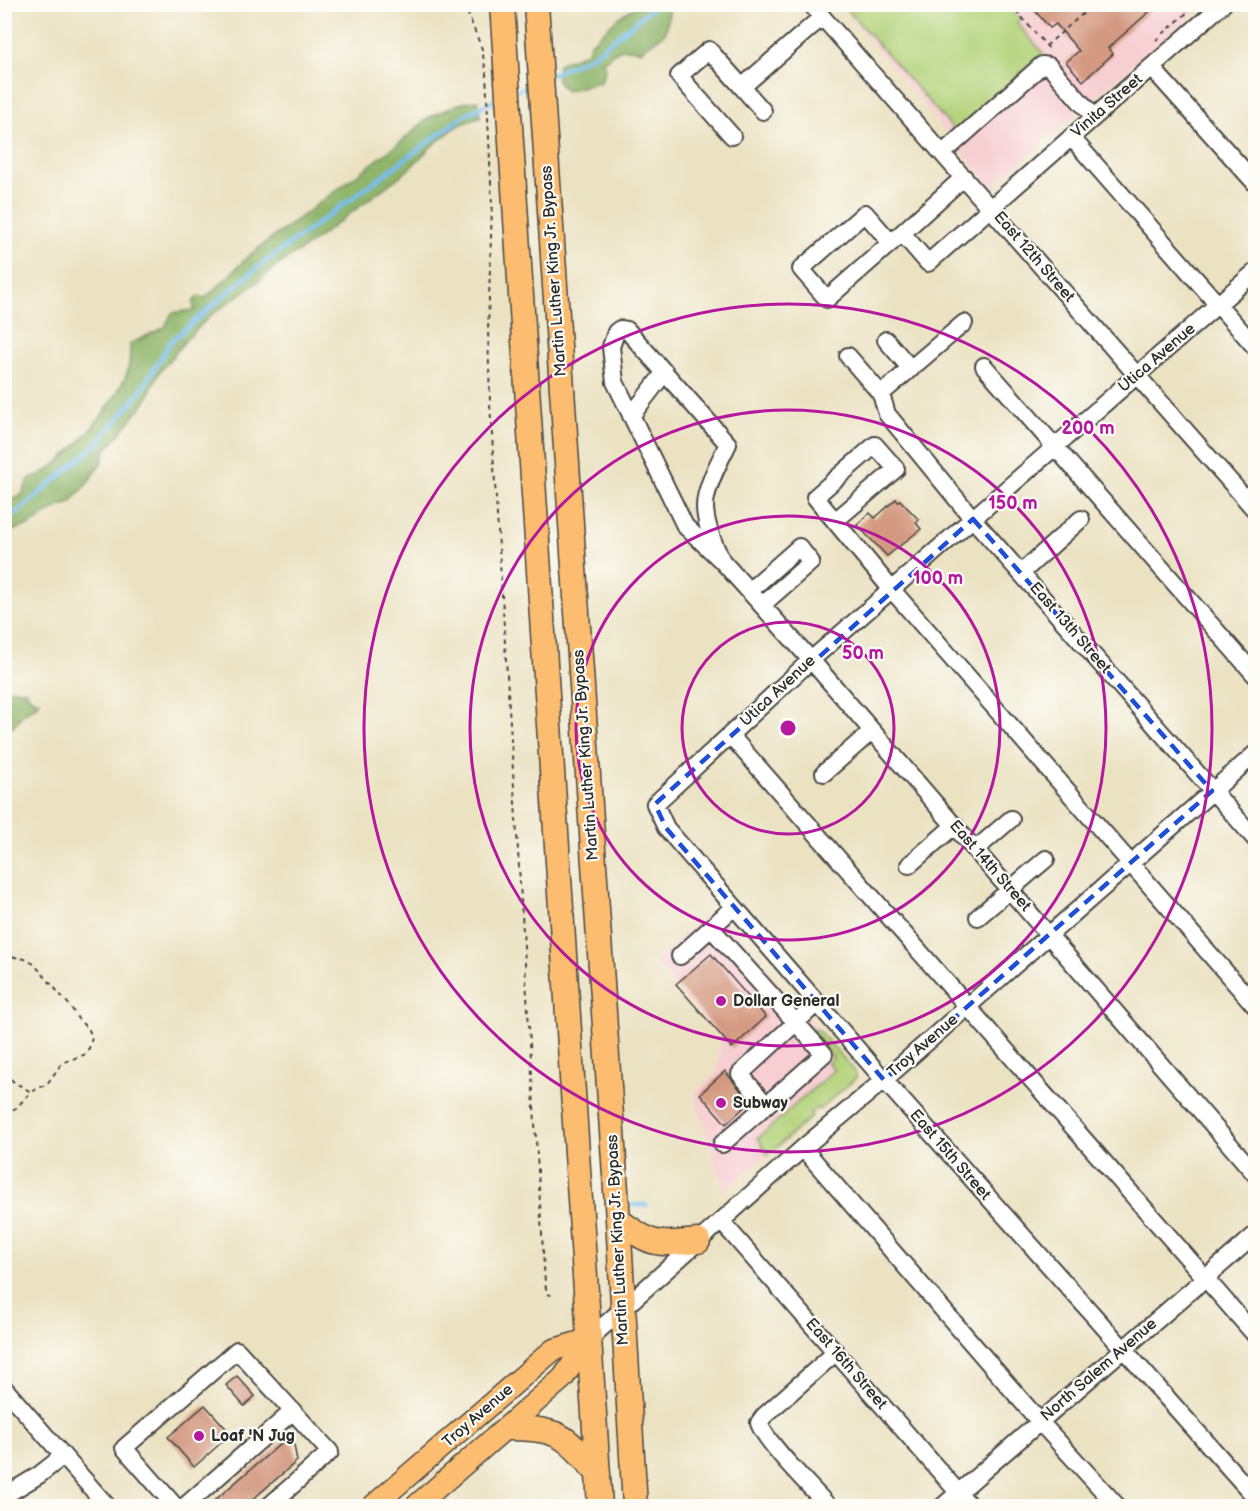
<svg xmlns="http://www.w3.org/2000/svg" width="1260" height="1511" font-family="'Balsamiq Sans',sans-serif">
  <rect width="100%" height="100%" fill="#fdfcf7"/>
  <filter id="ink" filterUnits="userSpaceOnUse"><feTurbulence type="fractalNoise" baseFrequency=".0167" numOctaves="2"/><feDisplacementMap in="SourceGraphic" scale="12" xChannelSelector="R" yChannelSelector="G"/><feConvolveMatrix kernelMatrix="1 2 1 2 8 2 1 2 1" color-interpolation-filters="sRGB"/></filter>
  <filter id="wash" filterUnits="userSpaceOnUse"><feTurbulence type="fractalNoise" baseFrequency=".008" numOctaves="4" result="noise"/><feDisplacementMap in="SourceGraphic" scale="24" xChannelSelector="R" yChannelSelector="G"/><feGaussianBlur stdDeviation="1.35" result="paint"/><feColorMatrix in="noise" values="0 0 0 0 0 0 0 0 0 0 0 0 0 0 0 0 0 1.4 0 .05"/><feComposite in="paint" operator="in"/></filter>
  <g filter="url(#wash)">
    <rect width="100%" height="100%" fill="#ebe2c2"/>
    <!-- built -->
    <path fill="#f7cfd3" d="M841,5H1203L991,187Z
      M713,908L854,1070L856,1076L768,1155L724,1190L694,1094L716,1073L721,1039L655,962Z"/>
    <!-- green -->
    <path fill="#b4d37b" stroke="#707f53" stroke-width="1.5" d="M843,5H1008L1021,19L1017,23L1043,53L955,131Z
      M808,1029L818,1030L854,1070L856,1074V1078L819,1110L817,1108L810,1113L812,1116L768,1155L758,1138L834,1070L828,1063L833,1057Z"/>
    <!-- forest -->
    <path fill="#8fb56b" stroke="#5d704b" stroke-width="1.5" d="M668,4L670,6L666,32L641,51C621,47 618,48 603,62L605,69L601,82L565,91L557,81L558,64L588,52L590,44L619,17L638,5Z
      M478,100L480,117L457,126L433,145L408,170L303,249L275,267L255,284L210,316L184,342L158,374L145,403L105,451L103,460L87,484L70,503L56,508L30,525L5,533V502L21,496L30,478C63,470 109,410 124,380C130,369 130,355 130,344L165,327L172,313L194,310L193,302L198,296L205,298L226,279L248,256L401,142L428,118L459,104Z
      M11,689L25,690L31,698L39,701L36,706L22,715L13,727L5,728V694Z"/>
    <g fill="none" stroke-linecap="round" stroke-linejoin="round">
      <!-- stream -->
      <path stroke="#77bfef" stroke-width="4.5" d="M548,76L594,55L657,4
        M516,91L533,83
        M4,520L19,511L96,445L139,394L171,341L253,271L465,115L500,98
        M632,1205H646"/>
    </g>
    <g id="blocks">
      <!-- building -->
      <path fill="#d49a81" d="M1029,4H1158L1108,48L1113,54L1083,81L1066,62L1079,51L1056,24L1050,28Z
        M896,499L898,502L900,500L919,520L916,523L921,529L887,556L857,525L870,513L875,518Z
        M711,954L766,1017L732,1048L676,984Z
        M725,1071L750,1102L726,1124L700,1094Z
        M237,1376L255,1396L244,1406L226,1385Z
        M205,1405L231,1434L194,1467L168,1437Z
        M292,1434L297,1461L245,1506H208Z"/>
    </g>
  </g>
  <g filter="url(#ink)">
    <use href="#blocks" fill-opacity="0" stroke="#484642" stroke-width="1.5"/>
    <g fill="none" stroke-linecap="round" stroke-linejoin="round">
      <!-- minor casing -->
      <g stroke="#484642" stroke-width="20">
        <path id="minor" d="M811,4L1256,511
          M1151,67L1256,184
          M742,87L763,111
          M732,136L679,76L709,50L742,87L822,17
          M1071,137L1256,348
          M943,153L1042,65L1049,66L1094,117
          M964,177L902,233L928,263L1223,4
          M891,243L865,213L801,269L827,299L902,233
          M1256,271L811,660L655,804L666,828L884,1080L1256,1498
          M886,340L911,369
          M848,356L881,394L887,414L973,519L1256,840
          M984,366L1256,676
          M881,394L964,323
          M631,416L665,372
          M835,521L896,469L875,445L815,497L892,590L1256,1007
          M722,561C714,545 705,525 705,506C705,488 720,460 728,444L627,330L620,329L616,332L611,347L615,382L685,526L722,561L811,660L1256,1175
          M1021,573L1081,519
          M749,591L799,547L811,562L762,605
          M730,735L1256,1336
          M824,773L872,731
          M976,849L1011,819
          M909,865L955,825
          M978,917L1046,859
          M711,928L824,1054L722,1144
          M680,956L734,907
          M766,1105L740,1074L817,1003
          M803,1148L1040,1422L1117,1506
          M721,1221L970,1506
          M589,1339L803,1148L884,1080L1256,753
          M4,1388L107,1506
          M4,1496L39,1475L63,1456
          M175,1506L124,1448L237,1350L330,1452L269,1506
          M185,1506L293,1411
          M828,1506C812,1488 766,1443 759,1423L764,1416L836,1352
          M943,1506L1256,1234"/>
      </g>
      <!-- major casing -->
      <g stroke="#484642" stroke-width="24">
        <path id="major" d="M373,1506L553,1350L589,1339
          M416,1506L563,1378L589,1339"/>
      </g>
      <!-- highway casing -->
      <g stroke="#484642" stroke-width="27">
        <path id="highway" d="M502,4L600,1506
          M536,4L618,1220L635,1506
          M618,1220C652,1246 656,1245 698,1241
          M508,1428C561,1429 563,1434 598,1473"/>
      </g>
      <!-- path -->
      <path stroke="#484642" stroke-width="2" stroke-dasharray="4.5 4.5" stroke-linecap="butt" d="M464,4L482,49L486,73L492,205L488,330L490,403L545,1283L547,1294L555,1296
        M1010,4L1051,51
        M1156,40L1197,4
        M1046,46L1094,4
        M4,955L25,959L34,964L71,1007L78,1019L89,1030L92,1037L90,1046L86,1054L62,1063L47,1084L31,1092L16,1108L4,1115
        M4,1073L14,1082L31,1092"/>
      <!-- minor -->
      <use href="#minor" stroke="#fff" stroke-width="16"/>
      <!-- major -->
      <use href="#major" stroke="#fcbd6f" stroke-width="21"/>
      <!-- highway -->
      <use href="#highway" stroke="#fcbd6f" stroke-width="24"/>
    </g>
  </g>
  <!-- marked area -->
  <path fill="none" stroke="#1d4ed8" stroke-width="4.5" stroke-dasharray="12 8" stroke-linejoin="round" d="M973,519L1212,791L884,1080L666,828L655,804Z"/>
  <!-- distance rings -->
  <g fill="none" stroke="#b5179e" stroke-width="3">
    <circle cx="788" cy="728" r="106"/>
    <circle cx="788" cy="728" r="212"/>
    <circle cx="788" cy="728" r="318"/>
    <circle cx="788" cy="728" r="424"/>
  </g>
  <!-- markers -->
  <g fill="#b5179e" stroke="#fdfcf7" stroke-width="2">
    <circle cx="721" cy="1001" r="6"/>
    <circle cx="721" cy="1103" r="6"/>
    <circle cx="199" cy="1436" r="6"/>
  </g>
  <g text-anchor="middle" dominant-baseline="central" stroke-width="4.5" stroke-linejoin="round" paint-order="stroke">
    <!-- street labels -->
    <g font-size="16" fill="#2b2b2b" stroke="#fdfcf7">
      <text transform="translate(1107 106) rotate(-41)">Vinita Street</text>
      <text transform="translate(1034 257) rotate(49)">East 12th Street</text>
      <text transform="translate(554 271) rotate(-94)">Martin Luther King Jr. Bypass</text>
      <text transform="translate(1157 358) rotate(-41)">Utica Avenue</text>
      <text transform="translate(1070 628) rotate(49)">East 13th Street</text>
      <text transform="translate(778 691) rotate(-43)">Utica Avenue</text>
      <text transform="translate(586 755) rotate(-94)">Martin Luther King Jr. Bypass</text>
      <text transform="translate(990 866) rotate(49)">East 14th Street</text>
      <text transform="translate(923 1046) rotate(-41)">Troy Avenue</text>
      <text transform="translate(950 1155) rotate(49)">East 15th Street</text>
      <text transform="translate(618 1240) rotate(-93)">Martin Luther King Jr. Bypass</text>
      <text transform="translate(846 1364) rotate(49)">East 16th Street</text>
      <text transform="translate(1099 1370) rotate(-41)">North Salem Avenue</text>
      <text transform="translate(478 1416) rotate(-41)">Troy Avenue</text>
    </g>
    <!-- poi labels -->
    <g font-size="16" font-weight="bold" fill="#2b2b2b" stroke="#fdfcf7" text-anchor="start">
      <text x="733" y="1001">Dollar General</text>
      <text x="733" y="1103">Subway</text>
      <text x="211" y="1436">Loaf 'N Jug</text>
    </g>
  </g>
  <circle cx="788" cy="728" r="9" fill="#b5179e" stroke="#fdfcf7" stroke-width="3"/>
  <g font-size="18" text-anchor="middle" font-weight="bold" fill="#b5179e" stroke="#fdfcf7" stroke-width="4.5" stroke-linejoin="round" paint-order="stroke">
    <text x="1088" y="434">200 m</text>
    <text x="1013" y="509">150 m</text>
    <text x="938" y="584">100 m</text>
    <text x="863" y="659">50 m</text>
  </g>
  <!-- margin -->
  <rect width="1260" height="1511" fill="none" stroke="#fdfcf7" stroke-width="24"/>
</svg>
